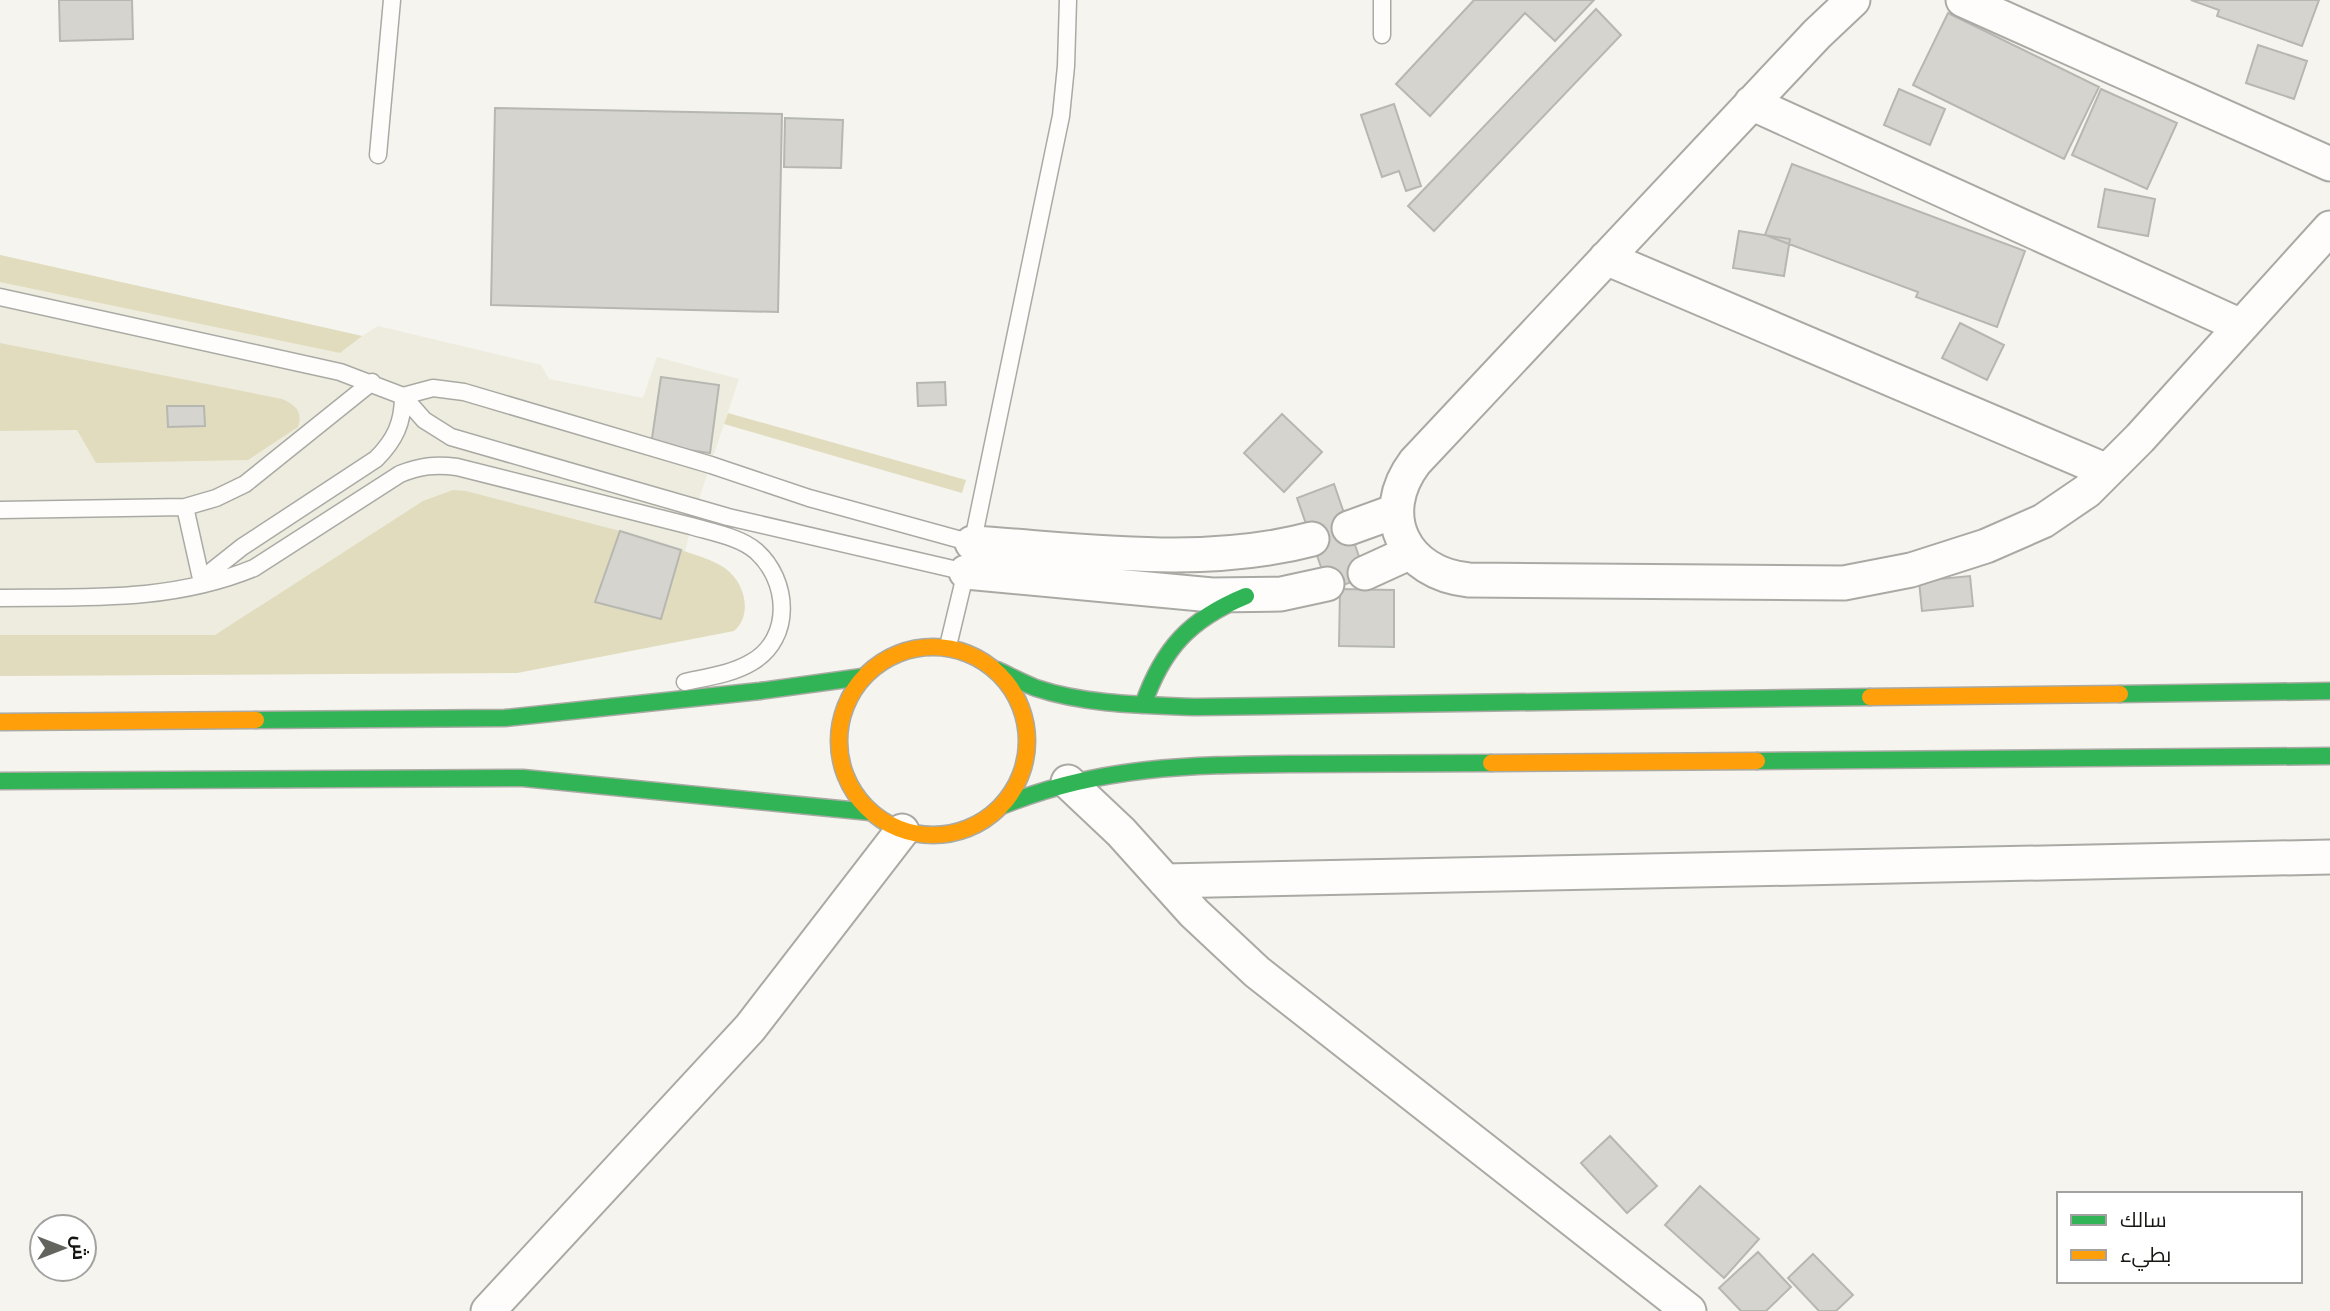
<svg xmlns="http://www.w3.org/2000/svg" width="2330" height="1311" font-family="'Times New Roman',Cairo,serif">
  <rect width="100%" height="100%" fill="#f5f4ee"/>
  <!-- built -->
  <path fill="#edecde" d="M0,255L362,336L378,326L541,365L549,379L643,398L657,357L739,379L696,508L685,551L726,569L740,611L517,673L0,676Z"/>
  <!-- green -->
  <path fill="#e1dcbd" d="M0,255L362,336L340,353L0,282Z
    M0,343L282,399C296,405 303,412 298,427L248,460L96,463L77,430L0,431Z
    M728,413L966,480L962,493L724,424Z
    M453,490L466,491L620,531L596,603L660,619L681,550C695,555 714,560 726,569C745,583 753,615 734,631L517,673L0,676V635H215L423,501Z"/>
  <!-- building -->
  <path fill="#d5d4cf" stroke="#b7b7b2" stroke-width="2" d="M59,0H132L133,39L60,41Z
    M1474,0H1594L1555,41L1525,13L1430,116L1396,84Z
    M2191,0H2319L2302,46L2217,16L2219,10Z
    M1596,9L1621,35L1434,231L1408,206Z
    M1948,13L2099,87L2064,159L1913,85Z
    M2258,45L2307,61L2294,99L2246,83Z
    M1899,89L1945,109L1930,145L1884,125Z
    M2101,89L2177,123L2147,189L2072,155Z
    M1394,104L1421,186L1406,191L1399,171L1382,177L1361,115Z
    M495,108L782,114L778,312L491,305Z
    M785,118L843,120L841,168L784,167Z
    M1792,164L2025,251L1997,327L1916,297L1918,292L1765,235Z
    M2105,189L2155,199L2148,236L2098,227Z
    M1739,231L1790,239L1784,276L1733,268Z
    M1960,323L2004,345L1987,380L1942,358Z
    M661,377L719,385L710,453L651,445Z
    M945,382L946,405L918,406L917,383Z
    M167,406H204L205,426L168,427Z
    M1282,414L1322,452L1284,492L1244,453Z
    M1334,484L1366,577L1329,590L1297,498Z
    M620,531L681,550L661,619L595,602Z
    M1970,576L1973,606L1922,611L1919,581Z
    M1340,589L1394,590V647L1339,646Z
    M1610,1136L1657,1186L1627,1213L1581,1163Z
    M1700,1186L1759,1239L1724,1278L1665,1225Z
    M1758,1252L1791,1287L1766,1311H1741L1719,1288Z
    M1813,1254L1853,1295L1836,1311H1819L1788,1278Z"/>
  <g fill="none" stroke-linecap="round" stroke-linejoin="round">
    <!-- lane casing -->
    <g stroke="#aaaaa5" stroke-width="19">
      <path id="lane" d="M1382,0V35
        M378,155L392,0
        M0,297L340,372L403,396L424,420L451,437L728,517L966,572
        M403,396L433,388L464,392L711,465L809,498L972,543
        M185,507L202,583
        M0,510L185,507L216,498L245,484L372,382
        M972,545L1061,116L1066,66L1068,0
        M202,583L213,570L242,547L376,459C395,440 403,423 403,396
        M0,598C87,597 172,602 254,568L400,474C420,466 435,464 457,467L691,526C711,532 740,537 756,551C789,580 793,638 752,662C732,674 708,677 685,682
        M948,646L967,567"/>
    </g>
    <!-- street casing -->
    <g stroke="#aaaaa5" stroke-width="37">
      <path id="street" d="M1853,0L1817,34L1415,462C1375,515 1404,574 1469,580L1844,583L1911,570L1986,546L2043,521L2087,491L2140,438L2330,228
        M1963,0L2330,164
        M1751,103L2241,326
        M1606,258L2107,471
        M1349,528L1396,511
        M972,543C1084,550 1203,568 1312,539
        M966,572L1212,595L1281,594L1327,584
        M1365,573L1411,552
        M1068,782L1121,832L1194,913L1257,972L1689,1311
        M1165,881L2330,857
        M488,1311L750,1028L902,831"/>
    </g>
    <!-- fast casing -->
    <g stroke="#aaaaa5" stroke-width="19">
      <path id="fast" d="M997,670C1010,676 1023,683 1036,688C1087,705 1144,705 1197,707L1870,697
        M2120,694L2330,691
        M1143,705C1163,648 1190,619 1246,596
        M256,720L505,718L760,691L862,677
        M1757,761L2330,756
        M0,781L523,778L870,812
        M1004,805C1103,765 1194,765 1298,764C1363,764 1427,763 1491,763"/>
    </g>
    <!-- slow casing -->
    <g stroke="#aaaaa5" stroke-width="19">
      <path id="slow" d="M839 741a94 94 0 1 1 188 0a94 94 0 1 1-188 0Z
        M1870,697L2120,694
        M0,722L256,720
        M1491,763L1757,761"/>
    </g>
    <!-- lane -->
    <use href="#lane" stroke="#fefdfc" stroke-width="16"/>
    <!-- street -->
    <use href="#street" stroke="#fefdfc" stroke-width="33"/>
    <!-- fast -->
    <use href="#fast" stroke="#30b455" stroke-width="16"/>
    <!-- slow -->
    <use href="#slow" stroke="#ff9f0a" stroke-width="16"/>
  </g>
  <!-- legend -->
  <rect x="2057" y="1192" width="245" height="91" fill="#ffffff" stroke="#a2a2a0" stroke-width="2"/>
  <rect x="2071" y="1215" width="35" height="10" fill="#30b455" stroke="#a2a2a0" stroke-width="2"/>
  <text x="2120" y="1227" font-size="21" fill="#161612">سالك</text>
  <rect x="2071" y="1250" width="35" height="10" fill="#ff9f0a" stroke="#a2a2a0" stroke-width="2"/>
  <text x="2120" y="1262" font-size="21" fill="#161612">بطيء</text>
  <!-- north arrow -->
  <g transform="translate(63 1248) rotate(90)"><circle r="33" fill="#ffffff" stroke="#a2a2a0" stroke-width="2"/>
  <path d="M0-5L12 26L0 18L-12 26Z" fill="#64645f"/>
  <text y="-10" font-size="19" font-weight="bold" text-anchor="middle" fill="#161612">ش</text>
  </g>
</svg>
